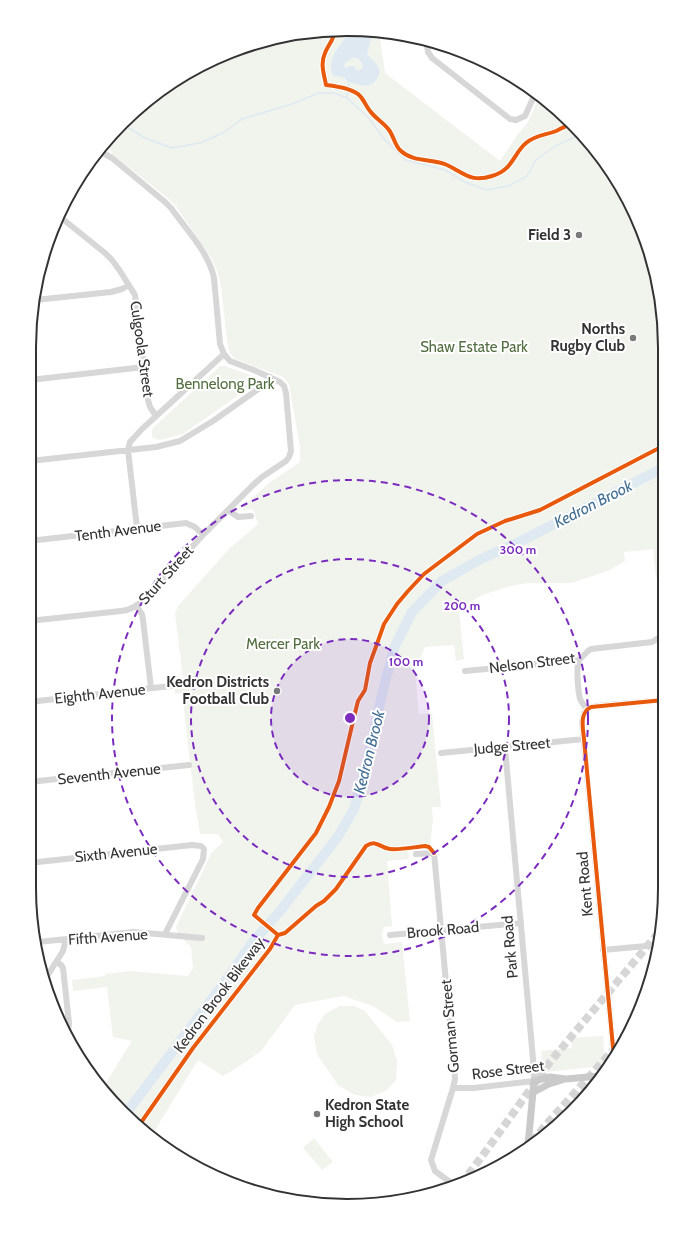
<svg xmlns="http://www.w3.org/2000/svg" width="694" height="1235" font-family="Cabin,sans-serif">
  <rect width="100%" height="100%" fill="#fff"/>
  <!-- green -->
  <path fill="#f1f4ed" d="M326,30L379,31L385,73L500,161L518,134L528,122L539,97L572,122L612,171L648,245L662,306L663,577L656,578L653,549L624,552L625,561L608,571L571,583H529L514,585L482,595L467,604L459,611L464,659L456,661L454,645L425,647L415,670L419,714L432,713L441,807H432L433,820L430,844L408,846L409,859L387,861L392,926L384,927C382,933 381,939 385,944L402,942L410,1021L397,1022L373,1006L343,996L295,1005L261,1051L232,1071L223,1076L198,1060L152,1135L102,1089L132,1041L113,1037L107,987L73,991L72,980L105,976V974L129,971L188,976L193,968L191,947L178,934L176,927L212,852L223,842L218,834H200L195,804L182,693L175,694L173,680L183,679L175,613L178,606L229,549L258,524L253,509L244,510V506L269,483L300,462V447L289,384L283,377L235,359L230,353L227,341L221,286L218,273L212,259L176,206L165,196L112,154L109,147L117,128L154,95L207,62L265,40Z
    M220,366H225L255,377L257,379V382L183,434L160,440L153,438C151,433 151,431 154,427Z
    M340,1006H354L365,1011L392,1045L397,1061L396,1080L387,1090L371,1097L355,1095L338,1085L317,1054L314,1036L318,1024L325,1014Z
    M603,1036L605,1062L602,1066L546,1072L543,1070L541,1051L572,1048L571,1038Z
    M314,1138L333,1162L322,1170L303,1148Z"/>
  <!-- water -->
  <path fill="#dee9f2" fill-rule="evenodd" d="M347,30L373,31L372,37L367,54C371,59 377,63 379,69C380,73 379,77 376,80C370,89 359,85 350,82C347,81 345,78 342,77C339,76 336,77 333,75C326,61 339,46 348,35ZM354,57C359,58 363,63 363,68L357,71L354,66H349L348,68L344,67L345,63Z"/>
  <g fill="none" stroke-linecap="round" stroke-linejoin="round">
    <!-- stream -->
    <path stroke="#dee9f2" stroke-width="1.5" d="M347,98L349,82
      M122,124L145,138L172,148L200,143L223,133L242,119L292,104L319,93H334L347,98L368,117L385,140L406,160L445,170L465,182L486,190L508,186L527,176L536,160L555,146L582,134"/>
    <!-- river -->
    <path stroke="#dee9f2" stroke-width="10" d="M127,1112L224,983L252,943L280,911L337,838L354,809L366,766L384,686L395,646L412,612L442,581L481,559L519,542L663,468"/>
    <!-- highway-tunnel -->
    <path stroke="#d6d6d6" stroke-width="8" stroke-dasharray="8 4" stroke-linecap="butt" d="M532,1142L544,1127L630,1031
      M461,1184L483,1155L550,1062L660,931"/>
    <!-- minor -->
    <path stroke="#d7d7d7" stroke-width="6" d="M426,40L428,52L432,58L510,119L516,120L525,116L535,94
      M70,191L97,158L107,138
      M59,216L105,253L112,260L120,271L135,295L148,400L150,407L156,416
      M35,300L111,292L122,289L129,285
      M30,380L144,367
      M30,461L156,447L180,441L213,421L264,385L270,377
      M228,510L238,517L251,516
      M137,528L128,450L130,442L142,429L224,354
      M29,541L186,523L195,527L203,535
      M136,606L142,614L143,620L151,688
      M29,621L121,611C131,610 138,606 145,598L203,535L252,486L262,477L286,461L289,457L291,451L286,393L284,386L280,382L256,371L230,361L224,354L220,344L214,278C209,253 186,229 171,208L165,202L112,158L101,152
      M579,660C576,669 578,690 580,699C582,703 584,706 587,709
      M465,671L579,660L588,651L591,649L652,642L660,637L663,632
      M660,700L664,738
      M29,702L171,686
      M587,709L584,713L582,722L614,1058
      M587,709L596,706L664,700
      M441,753L584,739
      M29,782L189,765
      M416,854L434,853L455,1079L453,1088L431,1160L435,1171L454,1185
      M29,863L192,845L201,846L204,849L203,859L165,934
      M390,935L521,923
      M38,942L134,932L202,938
      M603,950L657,945
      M57,962L61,965L63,968L69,1023L68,1032
      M44,981L63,951L66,939
      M453,1088H474L534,1081L533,1059L505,748"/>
    <!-- major -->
    <path stroke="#cacaca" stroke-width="7" d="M534,1092L549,1084L562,1080
      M528,1145L534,1081L550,1077L566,1079L599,1076"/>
    <!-- cycleway casing -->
    <g stroke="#fff" stroke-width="6">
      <path id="cycleway" d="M335,30C334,40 328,45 325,53C320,64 324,74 326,85C335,86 353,88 360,96C364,100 366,106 370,111C375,118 384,123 389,130C394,137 395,146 401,151C414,163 433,158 447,165C464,173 471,183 492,176C513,170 513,154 526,143C535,135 546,135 556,131C562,128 567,125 573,124
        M278,935L254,915L258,908L316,833L329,807L339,781L355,713L358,701L365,690L370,663L378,641L384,624L397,604L408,591L424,574L477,534L505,521L540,510L663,446
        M278,935L285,933L316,906L324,901L336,889L366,846C377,839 380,848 390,849C401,850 414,847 425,846L429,847L434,853
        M614,1058L584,739C583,728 579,713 591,707L664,700
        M140,1124L193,1048L270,949L278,935"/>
    </g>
    <!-- cycleway -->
    <use href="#cycleway" stroke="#e8590c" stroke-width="4"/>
  </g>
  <!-- distance rings -->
  <circle cx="350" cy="718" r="79" fill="#7b2cbf" fill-opacity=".12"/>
  <g fill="none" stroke="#7b2cbf" stroke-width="2" stroke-dasharray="7 5">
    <circle cx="350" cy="718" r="79"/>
    <circle cx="350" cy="718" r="159"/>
    <circle cx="350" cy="718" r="238"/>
  </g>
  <!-- markers -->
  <g fill="#7a7a7a" stroke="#fff" stroke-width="1.5">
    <circle cx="579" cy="235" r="4"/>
    <circle cx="633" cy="338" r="4"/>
    <circle cx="277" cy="691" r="4"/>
    <circle cx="317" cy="1114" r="4"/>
  </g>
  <g text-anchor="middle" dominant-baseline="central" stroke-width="4" stroke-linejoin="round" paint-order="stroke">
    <!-- poi labels -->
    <g font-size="15" font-weight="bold" fill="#333" stroke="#fff" text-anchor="end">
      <text x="571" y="235">Field 3</text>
      <text x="625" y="329">Norths<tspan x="625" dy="17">Rugby Club</tspan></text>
      <text x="269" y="682">Kedron Districts<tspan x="269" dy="17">Football Club</tspan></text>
      <text x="325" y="1105" text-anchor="start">Kedron State<tspan x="325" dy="17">High School</tspan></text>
    </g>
    <!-- park labels -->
    <g font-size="15" fill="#536e41" stroke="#fff">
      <text x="474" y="347">Shaw Estate Park</text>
      <text x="225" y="384">Bennelong Park</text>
      <text x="283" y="644">Mercer Park</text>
    </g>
    <!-- street labels -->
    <g font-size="15" fill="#333" stroke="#fff">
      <text transform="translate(142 349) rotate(82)">Culgoola Street</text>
      <text transform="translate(118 531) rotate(-7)">Tenth Avenue</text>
      <text transform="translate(166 575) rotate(-48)">Sturt Street</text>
      <text transform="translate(532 663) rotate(-7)">Nelson Street</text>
      <text transform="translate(100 694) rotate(-6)">Eighth Avenue</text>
      <text transform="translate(512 746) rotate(-5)">Judge Street</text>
      <text transform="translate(109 774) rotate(-6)">Seventh Avenue</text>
      <text transform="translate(116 853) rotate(-6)">Sixth Avenue</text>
      <text transform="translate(585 884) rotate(-95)">Kent Road</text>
      <text transform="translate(443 930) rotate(-5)">Brook Road</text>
      <text transform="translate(108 937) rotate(-4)">Fifth Avenue</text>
      <text transform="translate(510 947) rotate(-95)">Park Road</text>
      <text transform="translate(219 995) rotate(-53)">Kedron Brook Bikeway</text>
      <text transform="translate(450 1026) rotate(-95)">Gorman Street</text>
      <text transform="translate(508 1070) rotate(-7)">Rose Street</text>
    </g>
    <!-- water labels -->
    <g font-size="16" font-style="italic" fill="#426f93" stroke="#fff">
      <text transform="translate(593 504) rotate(-27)">Kedron Brook</text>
      <text transform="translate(369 752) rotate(-76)">Kedron Brook</text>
    </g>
  </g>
  <!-- crop -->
  <path d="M0 0H694V1235H0ZM347 36H347A311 311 0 0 1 658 347V888A311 311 0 0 1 347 1199H347A311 311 0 0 1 36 888V347A311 311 0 0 1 347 36Z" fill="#fff" fill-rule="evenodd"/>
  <path fill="none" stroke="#333" stroke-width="2" d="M347 36H347A311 311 0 0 1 658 347V888A311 311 0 0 1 347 1199H347A311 311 0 0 1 36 888V347A311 311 0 0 1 347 36Z"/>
  <circle cx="350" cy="718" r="6" fill="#7b2cbf" stroke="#fff" stroke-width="2"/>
  <g font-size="12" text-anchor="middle" font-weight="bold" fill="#7b2cbf" stroke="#fff" stroke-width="4" stroke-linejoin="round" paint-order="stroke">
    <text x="518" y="554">300 m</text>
    <text x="462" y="610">200 m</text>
    <text x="406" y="666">100 m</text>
  </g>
</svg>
